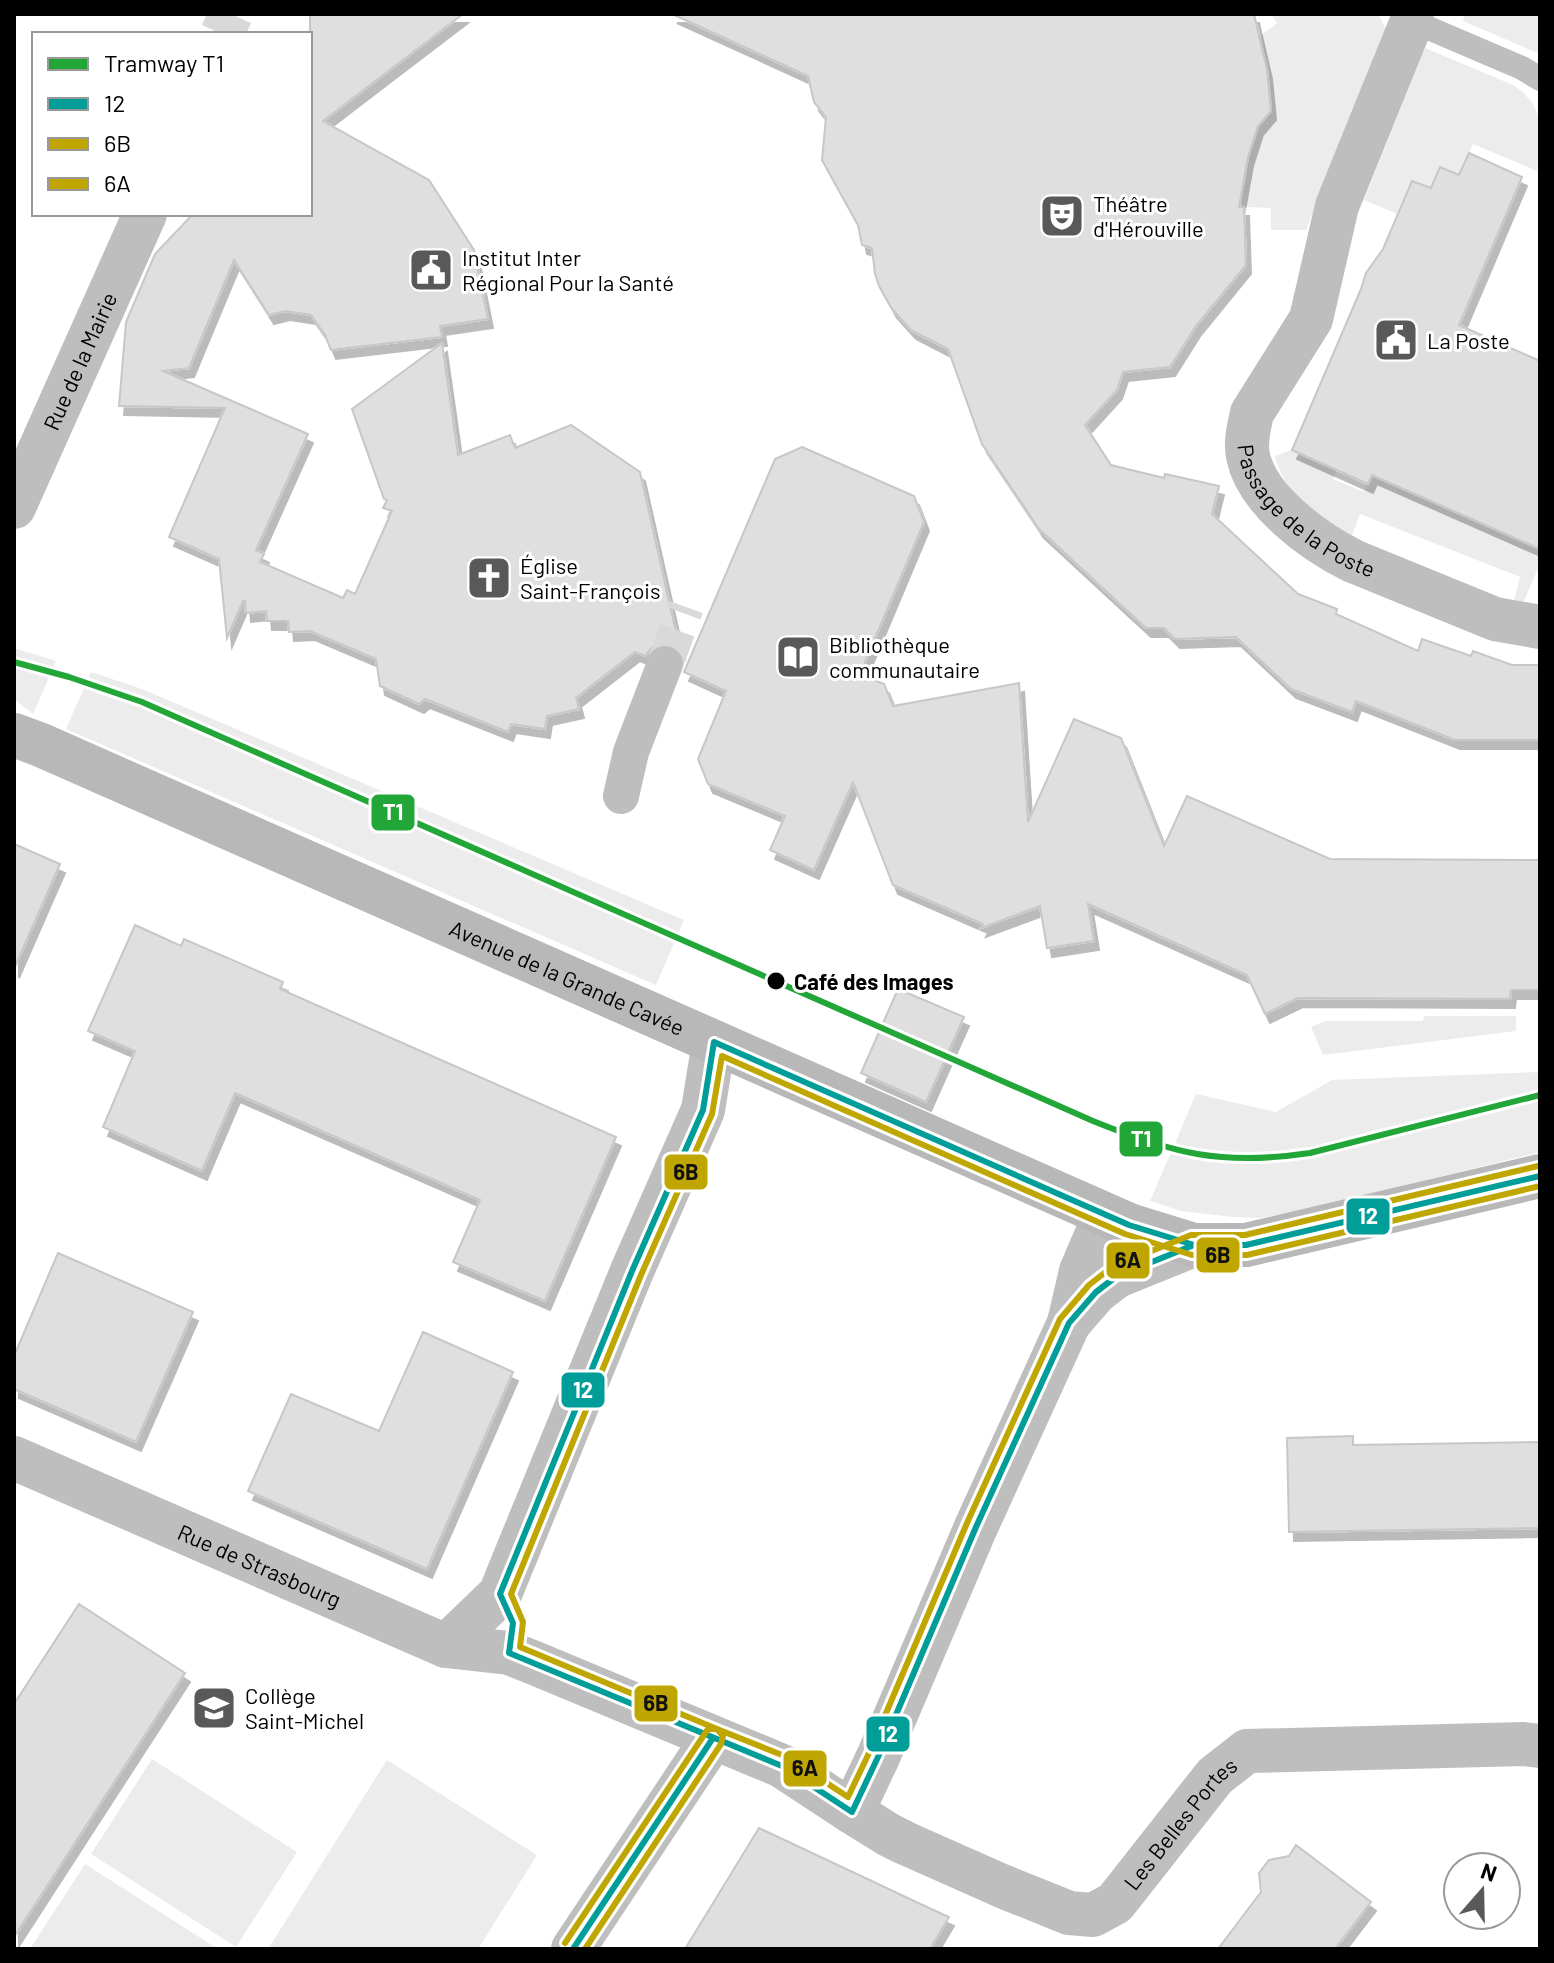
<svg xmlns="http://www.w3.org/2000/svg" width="1554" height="1963" font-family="Barlow,sans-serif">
  <defs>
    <filter id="shadow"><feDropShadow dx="5" dy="9" stdDeviation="0" flood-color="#0004"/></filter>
  </defs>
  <rect width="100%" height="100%" fill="#fff"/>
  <!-- green -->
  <path fill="#ececec" d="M1271,14H1378L1387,31L1306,230H1271V208L1245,207L1222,186L1248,157L1258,126L1271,111L1267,70L1259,37L1277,23Z
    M1465,14H1525L1540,16V54L1463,21Z
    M1425,48L1513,85C1549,109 1539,134 1537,171L1473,144L1459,175L1440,167L1431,188L1412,181L1397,214L1364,200Z
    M1292,450L1337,470L1333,479L1364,492L1372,475L1540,549V564L1523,603L1514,600L1520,577L1360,514L1351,538C1320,516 1284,495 1275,456Z
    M14,648L56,661L33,714L14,699Z
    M91,672L142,689L684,920L656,985L66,729Z
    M1424,1016H1516V1031L1323,1055L1311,1027L1325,1021H1423Z
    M1540,1072V1152L1304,1210L1260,1218L1234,1217L1181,1211L1150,1201L1196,1094L1276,1112L1332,1080Z
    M152,1759L297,1852L236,1947L91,1854Z
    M387,1760L537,1855L478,1949H268Z
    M85,1864L218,1949H30Z"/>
  <!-- building -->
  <path fill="#dfdfdf" stroke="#c7c7c7" stroke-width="2" filter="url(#shadow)" d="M310,14H463L323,121L429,180L474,250L488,319L440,326L442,337L331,350L325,335L311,315L285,311L269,315L234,260L189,368L163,371L308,434L256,550L264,554L260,562L343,598L347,590L355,594L392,511L383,508L387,500L384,499L352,409L442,343L458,455L510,435L515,448L571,425L640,472L680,650L672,644L663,643L652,647L645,656L635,652L576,698L579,709L547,716L545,729L511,724L508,732L425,699L419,704L380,686L376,659L310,631L289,632L288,621H267L266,611L246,613L245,601H243L227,638L219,559L169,537L225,408L119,406L126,322L155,254L193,214H310Z
    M672,14H1254L1267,70L1271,111L1258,126L1248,157L1239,207H1244L1246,265L1196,326L1170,367L1123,372L1117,390L1085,425L1111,465L1164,478L1165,474L1219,486L1212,514L1298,594L1337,609L1336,614L1418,651L1422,639L1471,656L1473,651L1512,665H1540V740H1455L1356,701L1352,712L1291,689L1236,637L1175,639L1164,628H1146L1039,529L982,444L948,349L911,330L892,309L879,286L875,274L872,248L862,245L858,225L822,160L826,117L814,102L808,76Z
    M1469,153L1522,177L1459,325L1540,361V549L1372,475L1368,484L1292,450L1361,289L1366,273L1383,249L1412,181L1431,188L1440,167L1459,175Z
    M802,447L914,496L924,522L860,674L884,684L893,706L1019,683L1028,822L1074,719L1121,738L1164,846L1187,796L1330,859L1540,860V990H1511L1510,999L1298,998L1265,1014L1247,975L1088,904L1094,941L1047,948L1040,906L981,928L983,924L893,885L853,782L814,870L770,850L785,816L708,784L698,759L726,691L684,672L775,459Z
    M14,844L60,864L14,969Z
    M135,925L181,946L184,939L283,982L280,989L616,1137L545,1301L453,1262L480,1200L235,1093L202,1171L103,1127L135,1051L88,1031Z
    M898,989L964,1017L926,1102L861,1073Z
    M58,1253L193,1312L136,1442L14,1389V1356Z
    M423,1332L513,1372L427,1569L248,1491L291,1394L379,1431Z
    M1353,1436V1445L1540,1442V1528L1289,1532L1287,1438Z
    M79,1604L185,1673L14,1937V1704Z
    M759,1828L929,1908L949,1917L930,1949H685Z
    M1296,1845L1371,1902L1335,1949H1218L1261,1892L1259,1873L1269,1860L1289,1856Z"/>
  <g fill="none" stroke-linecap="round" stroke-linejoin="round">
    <!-- pedestrian-tunnel -->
    <path stroke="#d9d9d9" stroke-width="36" stroke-dasharray="36 18" stroke-linecap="butt" d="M665,664L686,607"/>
    <!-- tertiary-tunnel -->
    <path stroke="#d9d9d9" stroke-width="44" stroke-dasharray="44 22" stroke-linecap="butt" d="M222,34L231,14"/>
    <!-- service -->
    <path stroke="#bebebe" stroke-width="24" d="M1414,14L1412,21L1522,68L1540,79"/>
    <!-- pedestrian -->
    <path stroke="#bebebe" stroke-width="36" d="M621,796L631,752L665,664"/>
    <!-- minor -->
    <g stroke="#bebebe" stroke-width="44">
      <path id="s1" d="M1412,21L1337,206L1311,319L1252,413C1249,427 1245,442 1248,456C1257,501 1315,542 1353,561L1495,619L1540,627"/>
      <path id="s2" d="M852,1812L889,1835L905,1843L1002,1886L1069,1913L1093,1915L1115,1903L1215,1776L1247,1751L1524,1744L1540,1746"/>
    </g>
    <!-- tertiary -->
    <g stroke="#bebebe" stroke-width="44">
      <path id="s3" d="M14,507L145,214"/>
      <path d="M1069,1323L1096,1292L1117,1276L1194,1245"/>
      <path id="s4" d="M14,1458L446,1646L509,1653L532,1662L782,1766L852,1812L878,1757L976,1527L1069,1323L1081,1271L1105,1215"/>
      <path d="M446,1646L500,1594L632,1271L703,1110L714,1042"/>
      <path d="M573,1949L713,1738"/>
    </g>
    <!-- secondary -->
    <path stroke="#b8b8b8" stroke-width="44" id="s5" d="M14,735L41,745L1129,1225L1194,1245H1246L1540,1176"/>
    <!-- bus-1 casing -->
    <g stroke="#fff" stroke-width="12">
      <path id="bus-1" d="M714,1042L1129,1225L1194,1245L1117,1276L1096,1292L1069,1323L976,1527L878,1757L852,1812L782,1766L509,1653L513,1623L500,1594L632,1271L703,1110Z
        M1194,1245H1246L1540,1176
        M573,1949L713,1738"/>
    </g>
    <!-- bus-2 casing -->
    <g stroke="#fff" stroke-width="12">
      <path id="bus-2" d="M585,1949L721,1744L723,1736L717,1729L520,1647L523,1622L511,1594L641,1275L712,1114L722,1056L1125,1234L1192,1255H1247L1540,1186"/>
    </g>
    <!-- bus-3 casing -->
    <g stroke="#fff" stroke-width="12">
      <path id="bus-3" d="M565,1943L708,1729H717L787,1757L848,1797L869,1753L967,1523L1060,1319L1089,1285L1112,1267L1191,1235H1245L1538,1166"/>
    </g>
    <!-- bus-1 -->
    <use href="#bus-1" stroke="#009d99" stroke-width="6"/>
    <!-- bus-2 -->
    <use href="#bus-2" stroke="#bfa600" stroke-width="6"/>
    <!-- bus-3 -->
    <use href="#bus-3" stroke="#bfa600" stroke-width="6"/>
    <!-- tram-1 casing -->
    <g stroke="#fff" stroke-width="12">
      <path id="tram-1" d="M14,662L69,677L142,702L1093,1121C1174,1154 1222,1166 1310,1153L1540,1095"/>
    </g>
    <!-- tram-1 -->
    <use href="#tram-1" stroke="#23a638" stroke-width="6"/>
  </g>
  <!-- icons -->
  <defs>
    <g id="theatre-square" transform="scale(2.3)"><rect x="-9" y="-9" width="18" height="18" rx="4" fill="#595959" stroke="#fff"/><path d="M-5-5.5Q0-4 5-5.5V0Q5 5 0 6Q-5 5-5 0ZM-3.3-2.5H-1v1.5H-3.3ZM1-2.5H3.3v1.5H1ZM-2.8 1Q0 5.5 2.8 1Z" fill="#fff"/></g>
    <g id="civic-square" transform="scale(2.3)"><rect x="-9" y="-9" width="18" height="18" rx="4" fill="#595959" stroke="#fff"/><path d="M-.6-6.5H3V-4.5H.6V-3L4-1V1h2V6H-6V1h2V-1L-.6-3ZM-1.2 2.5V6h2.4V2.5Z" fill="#fff"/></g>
    <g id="church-square" transform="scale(2.3)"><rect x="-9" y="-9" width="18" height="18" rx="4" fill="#595959" stroke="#fff"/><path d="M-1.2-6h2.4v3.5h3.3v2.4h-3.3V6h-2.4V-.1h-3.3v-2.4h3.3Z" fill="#fff"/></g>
    <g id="library-square" transform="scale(2.3)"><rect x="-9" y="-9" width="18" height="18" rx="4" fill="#595959" stroke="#fff"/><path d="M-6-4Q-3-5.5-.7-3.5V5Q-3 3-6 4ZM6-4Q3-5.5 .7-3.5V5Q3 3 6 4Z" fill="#fff"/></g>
    <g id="school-square" transform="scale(2.3)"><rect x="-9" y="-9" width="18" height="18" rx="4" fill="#595959" stroke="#fff"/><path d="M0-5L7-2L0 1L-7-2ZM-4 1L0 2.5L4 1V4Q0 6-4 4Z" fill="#fff"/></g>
  </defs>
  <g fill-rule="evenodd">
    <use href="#theatre-square" x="1062" y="216"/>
    <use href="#civic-square" x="431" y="270"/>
    <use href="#civic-square" x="1396" y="340"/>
    <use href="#church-square" x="489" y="578"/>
    <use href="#library-square" x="798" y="657"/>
    <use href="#school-square" x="214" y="1708"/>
  </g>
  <!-- markers -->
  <circle fill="#000" stroke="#fff" stroke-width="3" cx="776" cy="981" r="10"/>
  <g text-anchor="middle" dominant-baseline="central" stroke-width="6" stroke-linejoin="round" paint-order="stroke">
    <!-- poi labels -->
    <g font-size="22" fill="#000" stroke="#fff" text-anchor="start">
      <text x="1093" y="203">Théâtre<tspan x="1093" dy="25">d'Hérouville</tspan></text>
      <text x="462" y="257">Institut Inter<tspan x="462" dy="25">Régional Pour la Santé</tspan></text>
      <text x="1427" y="340">La Poste</text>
      <text x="520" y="565">Église<tspan x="520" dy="25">Saint-François</tspan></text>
      <text x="829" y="644">Bibliothèque<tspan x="829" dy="25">communautaire</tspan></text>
      <text x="245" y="1695">Collège<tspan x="245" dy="25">Saint-Michel</tspan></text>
    </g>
    <!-- street labels -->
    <g font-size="22" fill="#000" stroke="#fff">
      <text stroke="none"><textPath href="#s3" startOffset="160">Rue de la Mairie</textPath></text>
      <text stroke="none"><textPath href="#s1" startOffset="552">Passage de la Poste</textPath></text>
      <text stroke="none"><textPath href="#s5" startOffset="604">Avenue de la Grande Cavée</textPath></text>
      <text stroke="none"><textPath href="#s4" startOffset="268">Rue de Strasbourg</textPath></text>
      <text stroke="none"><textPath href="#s2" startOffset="392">Les Belles Portes</textPath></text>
    </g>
    <!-- stop labels -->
    <g font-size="22" font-weight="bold" fill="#000" stroke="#fff" text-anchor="start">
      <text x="794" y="981">Café des Images</text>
    </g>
  </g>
  <g stroke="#fff" stroke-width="3">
    <rect x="370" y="793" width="46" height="39" rx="8" fill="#23a638"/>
    <rect x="1118" y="1120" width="46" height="38" rx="8" fill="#23a638"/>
    <rect x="663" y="1153" width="46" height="38" rx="8" fill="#bfa600"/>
    <rect x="1345" y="1197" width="46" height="39" rx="8" fill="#009d99"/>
    <rect x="1195" y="1236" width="46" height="38" rx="8" fill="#bfa600"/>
    <rect x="1105" y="1241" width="46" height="39" rx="8" fill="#bfa600"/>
    <rect x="560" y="1371" width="46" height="38" rx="8" fill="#009d99"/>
    <rect x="633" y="1684" width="46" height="39" rx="8" fill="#bfa600"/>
    <rect x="865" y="1715" width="46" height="38" rx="8" fill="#009d99"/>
    <rect x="782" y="1749" width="46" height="39" rx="8" fill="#bfa600"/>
  </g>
  <g font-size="22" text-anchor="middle" font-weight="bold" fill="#fff">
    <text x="393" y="820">T1</text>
    <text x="1141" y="1147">T1</text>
    <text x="1368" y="1224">12</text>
    <text x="583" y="1398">12</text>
    <text x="888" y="1742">12</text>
  </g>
  <g font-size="22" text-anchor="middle" font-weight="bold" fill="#111">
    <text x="686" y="1180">6B</text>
    <text x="1218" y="1263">6B</text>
    <text x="1128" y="1268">6A</text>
    <text x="656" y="1711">6B</text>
    <text x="805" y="1776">6A</text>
  </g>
  <!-- border -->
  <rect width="1554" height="1963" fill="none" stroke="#000000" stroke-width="32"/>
  <!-- legend -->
  <rect x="32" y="32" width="280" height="184" fill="#ffffff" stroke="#999999" stroke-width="2"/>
  <rect x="48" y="58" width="40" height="12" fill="#23a638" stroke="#999999" stroke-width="2"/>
  <text x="104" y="72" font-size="24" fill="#000000">Tramway T1</text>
  <rect x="48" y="98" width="40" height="12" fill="#009d99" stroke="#999999" stroke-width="2"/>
  <text x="104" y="112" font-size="24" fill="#000000">12</text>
  <rect x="48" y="138" width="40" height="12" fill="#bfa600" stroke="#999999" stroke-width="2"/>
  <text x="104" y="152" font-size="24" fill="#000000">6B</text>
  <rect x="48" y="178" width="40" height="12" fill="#bfa600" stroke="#999999" stroke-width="2"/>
  <text x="104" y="192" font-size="24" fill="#000000">6A</text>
  <!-- north arrow -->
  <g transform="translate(1482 1891) rotate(20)"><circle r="38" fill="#ffffff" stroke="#999999" stroke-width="2"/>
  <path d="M0-6L14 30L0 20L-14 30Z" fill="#595959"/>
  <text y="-12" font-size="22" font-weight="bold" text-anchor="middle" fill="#000000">N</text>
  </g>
</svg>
